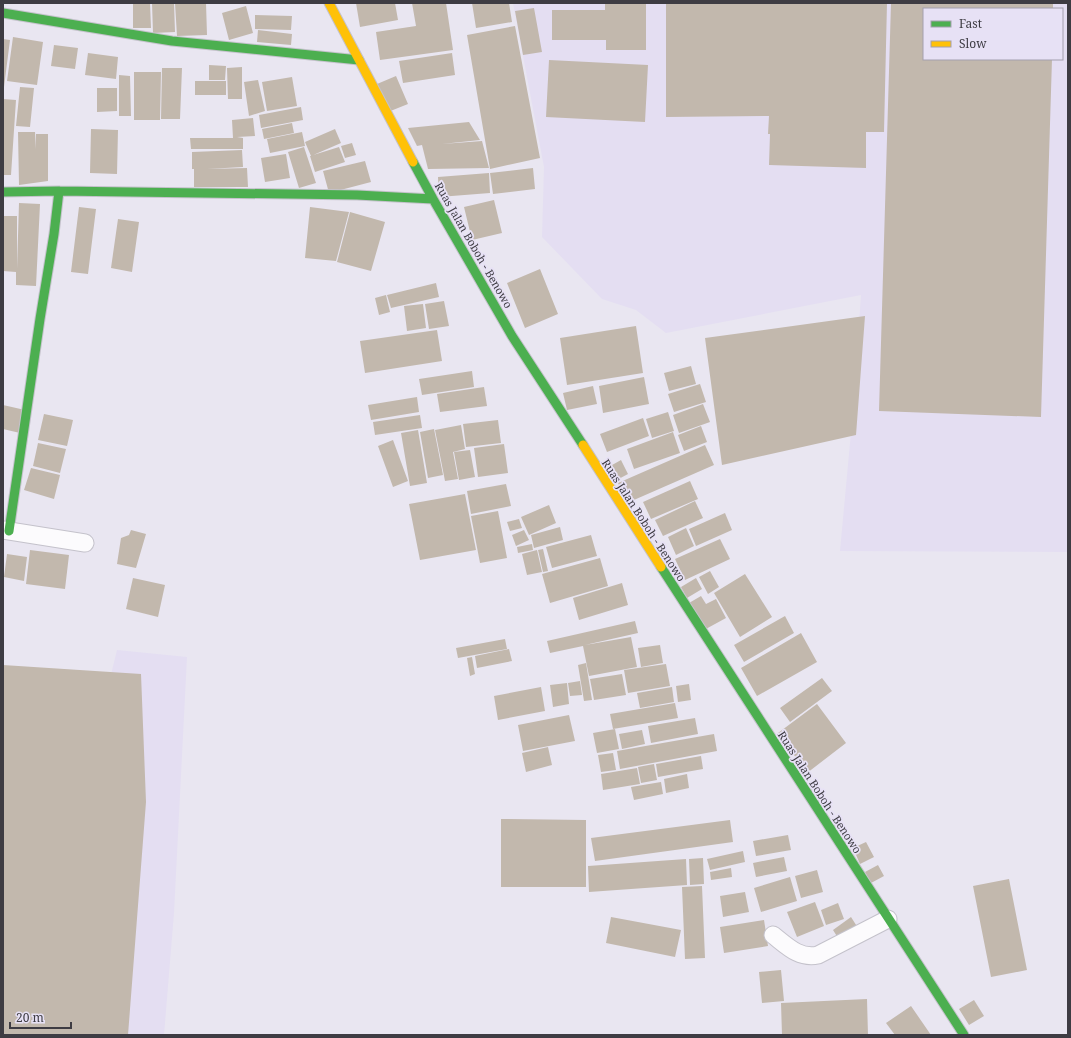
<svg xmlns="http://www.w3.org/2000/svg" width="1071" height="1038" font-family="'Noto Serif',serif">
  <rect width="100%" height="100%" fill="#e9e6f1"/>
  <!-- built -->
  <path fill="#e4def2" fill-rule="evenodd" d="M513,3H1068V552L840,551L853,411L861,295L666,333L636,310L602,299L542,237L544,167ZM924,9H1062V59H924Z
    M117,650L187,657L174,913L164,1035H3L78,810Z"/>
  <!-- building -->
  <path fill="#c2b8ad" d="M133,3H150L151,28H133Z
    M152,3H174L175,32L153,33Z
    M175,3H206L207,35L177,36Z
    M356,3H395L398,20L360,27Z
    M412,3H446L453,50L380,60L376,32L416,26Z
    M472,3H509L512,22L476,28Z
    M605,3H646V50H606V40H552V10H605Z
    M666,3H887L884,132H866V168L769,165L770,134H768L769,116L666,117Z
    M891,3H1053V9H924V59H1052L1041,417L879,411Z
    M246,6L253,33L229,40L222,13Z
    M534,8L542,52L523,55L515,11Z
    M255,15L292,16L291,30L255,29Z
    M515,26L540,158L490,169L467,35Z
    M258,30L292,34L291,45L257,42Z
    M13,37L43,42L37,85L7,81Z
    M3,39L10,40L4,87H3Z
    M54,45L78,48L75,69L51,66Z
    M88,53L118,57L116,79L85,75Z
    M452,53L455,75L403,83L399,61Z
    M549,60L648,65L645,122L546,117Z
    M209,65L226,66L225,80H209Z
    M242,67V99H228L227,68Z
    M162,68H182L180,119H161Z
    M134,72H161L160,120H134Z
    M119,75L130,76L131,116H119Z
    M396,76L408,104L388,112L377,84Z
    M292,77L297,106L267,111L262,82Z
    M258,80L265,111L249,116L244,82Z
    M195,81H226V95H195Z
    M20,87L34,88L30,127L16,126Z
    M97,88H117V111L97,112Z
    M3,99L16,100L11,175H3Z
    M301,107L303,120L261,128L259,115Z
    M253,118L255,136L237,137L243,138V149H191L190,138H233L232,120Z
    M469,122L480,140L442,144L482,141L489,168L428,169L422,145L417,146L408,128Z
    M292,123L294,133L264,139L262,129Z
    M91,129L118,130L117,174L90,173Z
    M335,129L341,143L311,156L305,142Z
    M18,132H35L36,149V134H48V181L19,185Z
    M302,132L305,146L270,153L267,139Z
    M352,143L356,155L345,158L341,146Z
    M304,147L316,183L299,188L288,152Z
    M339,147L345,162L315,172L310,156Z
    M242,150L243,167L207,169L247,168L248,187H194V169H192V152Z
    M286,154L290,178L265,182L261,158Z
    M365,161L371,182L329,193L323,171Z
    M533,168L535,189L493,194L490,173Z
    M489,173L490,193L439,197L438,177Z
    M494,200L502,233L472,240L464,207Z
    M19,203L40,204L36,286L16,285V272L3,271V216H17V269Z
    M79,207L96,209L88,274L71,272Z
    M310,207L349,212L336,261L305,258Z
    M350,212L385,222L371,271L337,262Z
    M118,219L139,222L132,272L111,268Z
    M540,269L558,314L525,328L507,283Z
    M436,283L439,297L391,308L387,295Z
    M386,295L390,312L379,315L375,298Z
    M444,301L449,326L429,329L425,304Z
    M423,304L426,328L407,331L404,306Z
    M865,316L856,435L722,465L705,338Z
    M636,326L643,373L567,385L560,338Z
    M437,330L442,361L365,373L360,341Z
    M691,366L696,384L669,391L664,373Z
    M472,371L474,387L422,395L419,379Z
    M644,377L649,404L603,413L599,386Z
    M700,384L706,402L674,412L668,394Z
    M593,386L597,404L567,410L563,393Z
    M484,387L487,406L440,412L437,394Z
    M417,397L419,412L371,420L368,405Z
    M703,404L710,422L679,433L673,415Z
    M3,405L25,410L20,433L3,429Z
    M668,412L674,431L652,438L646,419Z
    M44,414L73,420L67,446L38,440Z
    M420,415L422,428L375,435L373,422Z
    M643,418L649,436L607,452L600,434Z
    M498,420L501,443L466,447L463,424Z
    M461,425L465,449L453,452L458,479L445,481L435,430Z
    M701,426L707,442L684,451L678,435Z
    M434,429L443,475L428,478L420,432Z
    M418,430L427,483L410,486L401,433Z
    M673,432L680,453L634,469L627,449Z
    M393,440L408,481L393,487L378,446Z
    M38,443L66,449L60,473L33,466Z
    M504,444L508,473L478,477L474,448Z
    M705,445L714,465L627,503L618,483Z
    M470,450L475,477L459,480L454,452Z
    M621,460L628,474L613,482L605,469Z
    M31,468L60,475L54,499L24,490Z
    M690,481L698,499L651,519L643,502Z
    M506,484L511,506L471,514L467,491Z
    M465,494L476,550L420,560L409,504Z
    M695,501L703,518L663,536L655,520Z
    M549,505L556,523L529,535L521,517Z
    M498,511L507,558L480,563L471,516Z
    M725,513L732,530L696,546L689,529Z
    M519,519L522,528L510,531L507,522Z
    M560,527L563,540L534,548L531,535Z
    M686,528L694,546L676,555L668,537Z
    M131,530L146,534L136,568L117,564L121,538L129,535Z
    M524,530L529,540L516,546L512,535Z
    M591,535L597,556L552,568L546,547Z
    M720,539L730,559L685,580L675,559Z
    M532,544L533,550L518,553L517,547Z
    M543,549L548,571L543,572L538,550Z
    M30,550L69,555L65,589L26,584Z
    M537,550L542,572L527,575L522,554Z
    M7,554L27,557L24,581L4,577Z
    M600,558L608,586L550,603L542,574Z
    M710,571L719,587L708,594L699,577Z
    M745,574L772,617L740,637L714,593Z
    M133,578L165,585L158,617L126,609Z
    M696,578L702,589L687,598L681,587Z
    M622,583L628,605L579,620L573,598Z
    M701,596L706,604L716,599L726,618L704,630L689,603Z
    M785,616L794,633L744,662L734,645Z
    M635,621L638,633L585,645L631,637L637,667L589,676L583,646L550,653L547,641Z
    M801,633L817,662L757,696L741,668Z
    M505,639L507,649L458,658L456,648Z
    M660,645L663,663L641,667L638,648Z
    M509,649L512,661L477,668L475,656Z
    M472,657L475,674L470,676L467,658Z
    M586,663L592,700L584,701L578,665Z
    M666,664L670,686L628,693L624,670Z
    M3,665L141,674L146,802L128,1035H3Z
    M622,674L626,695L594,700L590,679Z
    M822,678L832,691L790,722L780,708Z
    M580,681L582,695L570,696L568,683Z
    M567,683L569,704L553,707L550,685Z
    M689,684L691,700L678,702L676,686Z
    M541,687L545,711L498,720L494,696Z
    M672,687L674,702L640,708L637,693Z
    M675,703L678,718L613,729L610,714Z
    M817,704L846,743L807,773L778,733Z
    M569,715L575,741L523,751L518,725Z
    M695,718L698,734L651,743L648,726Z
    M615,729L619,749L597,753L593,733Z
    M642,730L645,744L622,749L619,734Z
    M714,734L717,751L620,769L617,751Z
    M548,747L552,765L526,772L522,753Z
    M613,753L616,770L601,772L598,755Z
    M701,756L703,769L658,777L656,764Z
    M654,764L657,780L641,783L638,767Z
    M637,768L640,784L603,790L601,774Z
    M687,774L689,788L666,793L664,779Z
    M661,782L663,794L634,800L631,787Z
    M501,819L586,820V887H501Z
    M730,820L733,842L595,861L591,838Z
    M788,835L791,850L756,856L753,841Z
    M866,842L874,857L860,864L853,848Z
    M743,851L745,862L710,870L707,859Z
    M784,857L787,871L756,877L753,863Z
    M703,858L704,884L690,885L689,859Z
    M686,859L687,885L589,892L588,866Z
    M878,865L884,876L871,883L865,872Z
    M731,868L732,877L711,880L710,872Z
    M817,870L823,892L801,898L795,876Z
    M790,877L797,901L761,912L754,888Z
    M1009,879L1027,970L991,977L973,886Z
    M702,886L705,958L685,959L682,887Z
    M745,892L749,912L723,917L720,896Z
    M815,902L824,926L797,937L787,912Z
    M838,903L844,919L826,925L821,910Z
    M611,917L681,930L675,957L606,943Z
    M851,917L858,928L840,941L833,930Z
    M764,920L768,946L724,953L720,927Z
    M781,970L784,1001L762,1003L759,972Z
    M867,999L868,1035H782L781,1003Z
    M974,1000L984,1016L969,1025L959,1009Z
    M911,1006L931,1035H895L886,1023Z"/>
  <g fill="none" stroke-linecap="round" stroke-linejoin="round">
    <!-- street casing -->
    <g stroke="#c4c2cb" stroke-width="19">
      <path id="street" d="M3,530L85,543
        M773,935C787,946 799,959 818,955L888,919"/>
    </g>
    <!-- fast casing -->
    <g stroke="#c4c2cb" stroke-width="11">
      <path id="fast" d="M3,13L172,41L359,60
        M413,162L433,199L512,336L583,445
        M3,192L59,191L357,195L433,199
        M9,531L40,319L54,234L59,191
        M661,567L964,1035"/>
    </g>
    <!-- slow casing -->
    <g stroke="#c4c2cb" stroke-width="11">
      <path id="slow" d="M329,3L413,162
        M583,445L661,567"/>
    </g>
    <!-- street -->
    <use href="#street" stroke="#fcfbfd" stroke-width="17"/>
    <!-- fast -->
    <use href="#fast" stroke="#4caf50" stroke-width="9"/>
    <!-- slow -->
    <use href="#slow" stroke="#ffc107" stroke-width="9"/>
  </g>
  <g text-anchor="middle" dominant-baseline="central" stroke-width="3.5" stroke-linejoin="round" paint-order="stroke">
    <!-- street labels -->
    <g font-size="11" fill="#3e3c43" stroke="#e7e1f5">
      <text transform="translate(474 245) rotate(60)">Ruas Jalan Boboh - Benowo</text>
      <text transform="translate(644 520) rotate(57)">Ruas Jalan Boboh - Benowo</text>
      <text transform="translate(820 792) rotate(57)">Ruas Jalan Boboh - Benowo</text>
    </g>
  </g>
  <!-- border -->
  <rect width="1071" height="1038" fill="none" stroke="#3e3c43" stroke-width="8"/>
  <!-- legend -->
  <rect x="923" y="8" width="140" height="52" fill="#e7e1f5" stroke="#a39fae"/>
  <rect x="931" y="21" width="20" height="6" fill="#4caf50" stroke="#a39fae"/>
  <text x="959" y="28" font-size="12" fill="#3e3c43">Fast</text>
  <rect x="931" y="41" width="20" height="6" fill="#ffc107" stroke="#a39fae"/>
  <text x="959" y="48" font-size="12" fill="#3e3c43">Slow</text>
  <!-- scale -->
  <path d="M10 1022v6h61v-6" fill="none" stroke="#3e3c43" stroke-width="2"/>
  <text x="16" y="1022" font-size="12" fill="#3e3c43" stroke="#e7e1f5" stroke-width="3" paint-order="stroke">20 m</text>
</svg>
